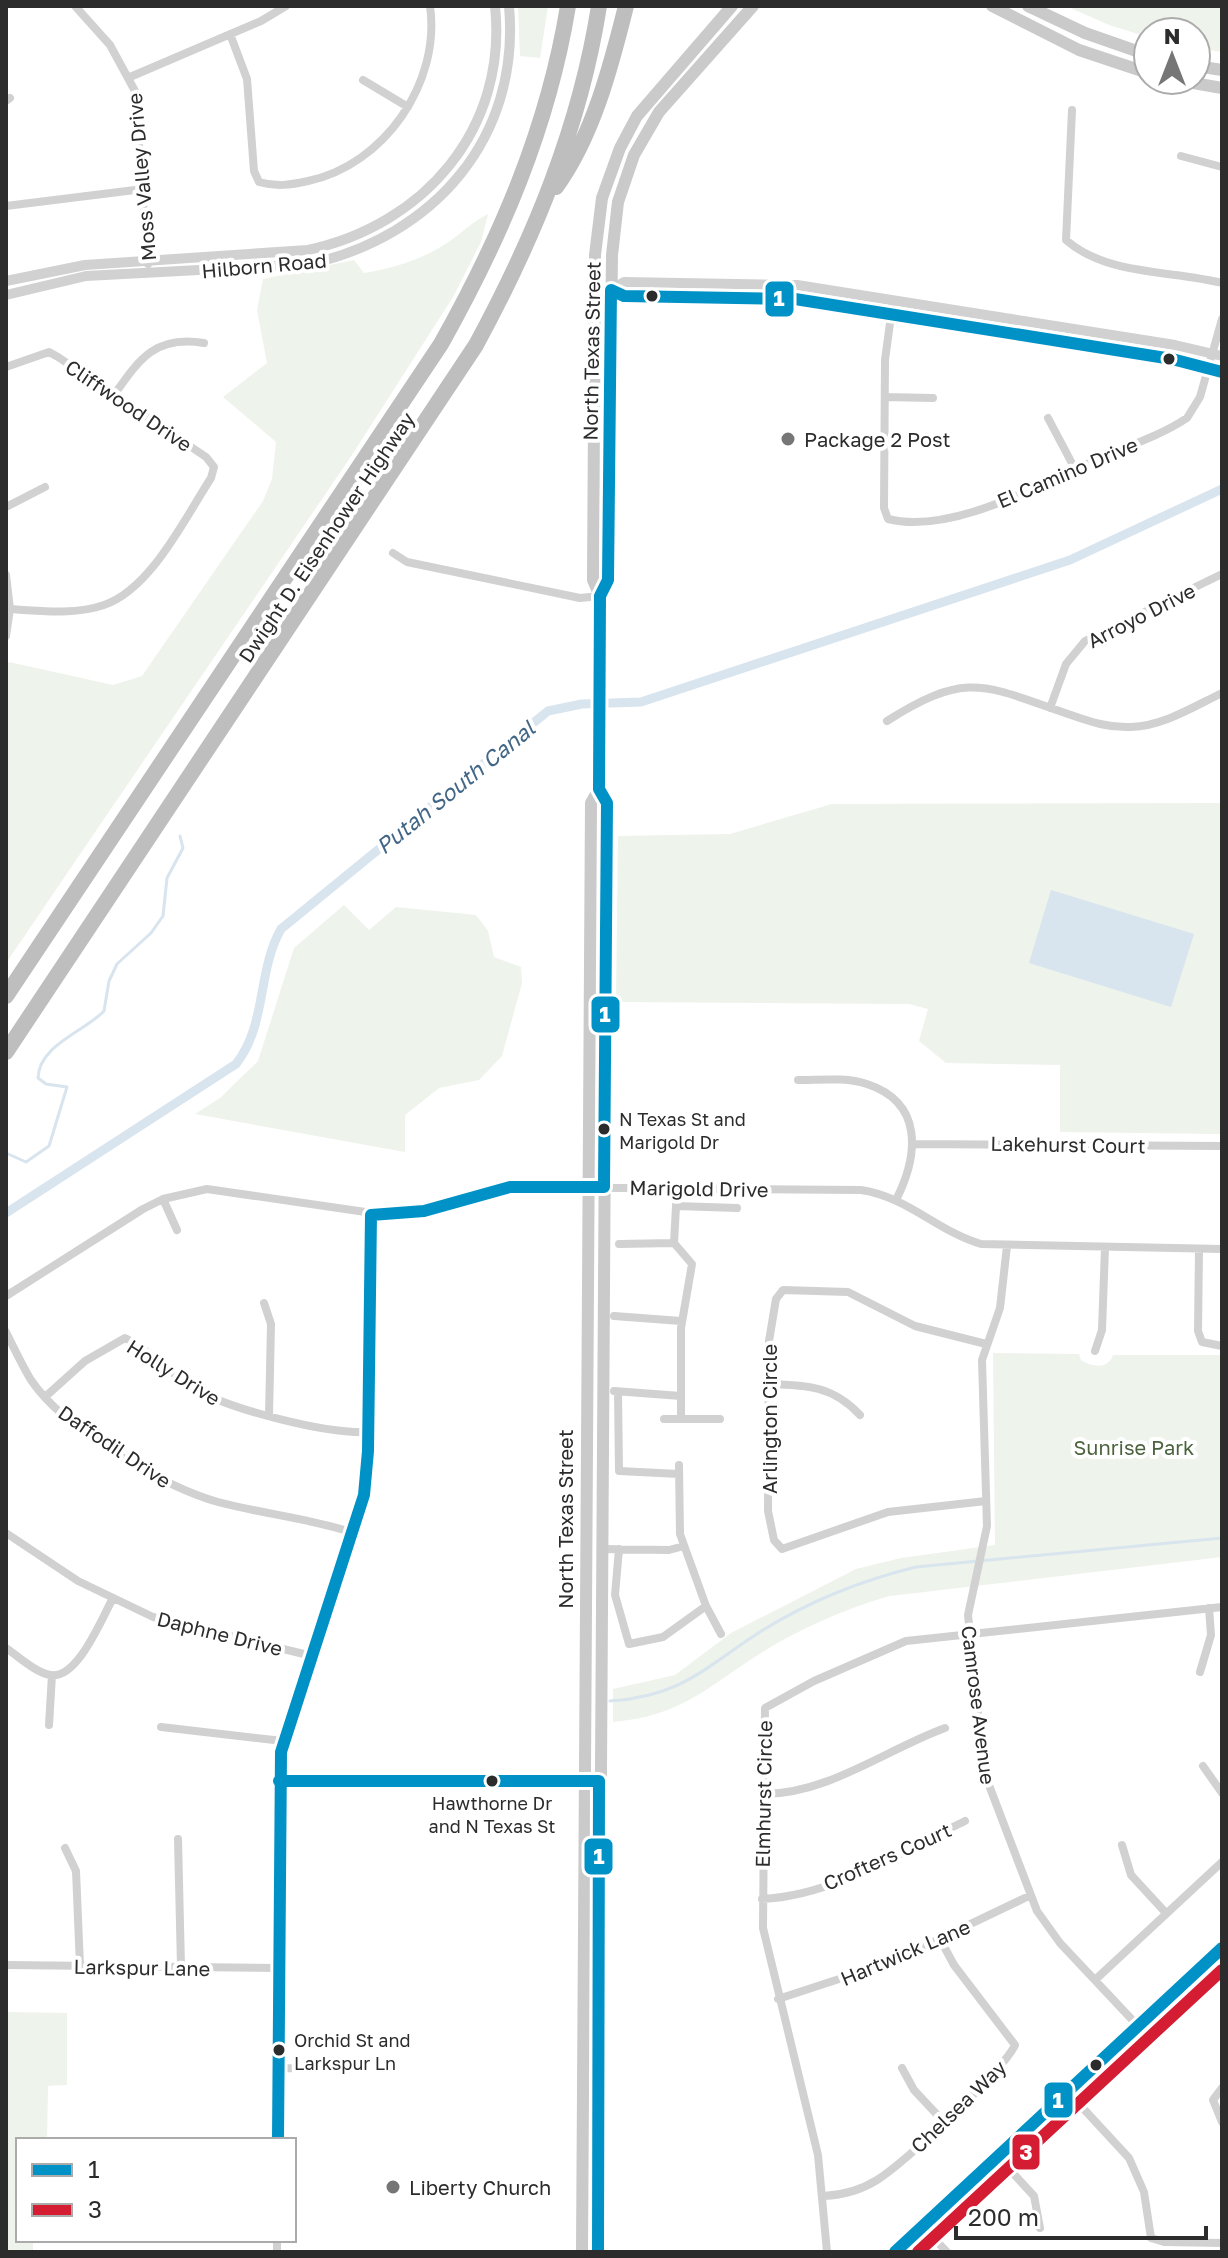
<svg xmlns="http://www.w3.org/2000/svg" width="1228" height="2258" font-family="'Golos Text',sans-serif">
  <rect width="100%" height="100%" fill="#fff"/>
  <!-- green -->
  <path fill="#eef3eb" d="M518,6H548L540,58L520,56Z
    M1066,6H1222V52L1196,48V32H1148V37L1109,25Z
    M488,214L481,242L453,297L352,455L6,963V666L9,662L113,685L142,676L263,501L272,479L276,442L223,397L267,363L257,310L263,279L354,260L364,273C394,268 421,260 447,243C462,233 472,222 488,214Z
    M1222,803V1134L1060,1132V1065L946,1063L919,1041L928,1009L909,1004L616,1002L618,836L730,834L832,804Z
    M344,905L369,930L396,907L476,915L488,931L494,957L521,967L522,983L502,1056L479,1080L439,1088L405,1115V1152L195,1114L220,1098L258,1061L294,948Z
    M993,1353L1079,1354L1081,1360C1092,1367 1108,1370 1113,1355H1222V1557L890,1596C847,1608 799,1629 761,1653C706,1688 681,1716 613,1722V1689L675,1675L731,1633L856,1569L901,1558L995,1545Z
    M6,2012L67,2013V2085L48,2086L47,2140H18V2240H33V2252H6Z"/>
  <!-- water -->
  <path fill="#d8e4ee" d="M1051,890L1194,934L1171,1007L1029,963Z"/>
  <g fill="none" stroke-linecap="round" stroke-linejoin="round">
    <!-- stream -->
    <path stroke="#d8e4ee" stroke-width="3" d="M6,1153L26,1162L49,1146L67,1087L46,1084L38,1078C39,1045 84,1032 104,1011L109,981L117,964L151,933L163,916L167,878L183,848L180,836
      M610,1701C684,1696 706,1666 763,1630C810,1601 863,1580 916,1567L1222,1538"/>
    <!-- canal -->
    <path stroke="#d8e4ee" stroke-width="9" d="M6,1213L236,1064C267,1025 257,971 281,929L548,711L582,704L641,702L1070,560L1222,489"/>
    <!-- minor -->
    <path stroke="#d1d1d1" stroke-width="8" d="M75,6L110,45L135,91L148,264
      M230,34L247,79L254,171L259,182C276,187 291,185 308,181C384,165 441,83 430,6
      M130,77L261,21L286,6
      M363,80L408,107
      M6,101L10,98
      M1072,110L1066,240C1107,276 1172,270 1222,283
      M1181,156L1222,167
      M6,206L143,189
      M893,301L885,360L884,508L888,519C951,535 1041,484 1098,459C1128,446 1160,436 1187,418L1200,397L1222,319
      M6,367L49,352L58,357L206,457L214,467L211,478C185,518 151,589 104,605C76,615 40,611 10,609
      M114,395C140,358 156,335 204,343
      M885,397L933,398
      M1048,418L1075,469
      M6,507L45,487
      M393,553L407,562L580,598L600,596
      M6,575L10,609L6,636
      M1050,708L1066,664L1085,641L1222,574
      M887,721C969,669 985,686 1071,715C1091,722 1109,728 1131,727C1163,726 1193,707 1222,693
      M798,1080C820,1080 846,1077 867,1084C924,1103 918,1155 897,1198
      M914,1144L1222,1146
      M677,1188L674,1243L692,1264L681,1328V1419
      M163,1199L177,1230
      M676,1206L737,1208
      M619,1244L674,1243
      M1007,1246L1000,1308L982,1360L987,1526L968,1615L984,1772L1037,1911L1060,1943L1138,2026
      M1199,1249L1198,1331L1202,1342L1222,1346
      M6,1296L143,1209L163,1199L207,1189L386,1215L424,1211L510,1187L861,1190C908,1197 937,1231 981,1244L1222,1249
      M264,1303L271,1324L269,1416
      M614,1316L681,1321
      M6,1332C14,1348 22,1365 31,1380C63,1428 163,1487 218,1502C263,1514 309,1518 354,1533
      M986,1344L915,1326L848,1292L783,1290L776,1299L769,1341L768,1511L774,1540L782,1549L888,1512L986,1501
      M1095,1351L1102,1330L1105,1248
      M769,1384C807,1385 833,1386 860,1415
      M614,1391L681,1396
      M618,1392L619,1471L679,1474
      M45,1397L85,1361L125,1338C150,1350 171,1374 195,1389C232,1410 326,1434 368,1432
      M664,1419H720
      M679,1465L680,1534L706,1606L721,1634
      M6,1533L78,1581L153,1617L312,1656
      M601,1549L669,1550L684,1546
      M619,1549L615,1595L629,1644L663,1637L706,1606
      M6,1648C19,1657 35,1672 50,1675C77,1680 101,1620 112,1600
      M1200,1672L1211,1635L1209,1608
      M49,1725L52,1675
      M161,1727L283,1741
      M1203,1766L1222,1793
      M279,1781H599
      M763,1794C828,1794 885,1750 945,1728
      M178,1839L181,1967
      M1122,1845L1131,1875L1166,1913
      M65,1848L76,1871L80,1966
      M762,1899C833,1896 903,1851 965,1821
      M6,1965L278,1968
      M1095,1980L1222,1862
      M778,1999L891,1962L1029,1896
      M278,2068L326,2069
      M902,2068L914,2090L943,2121
      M1222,2088L1213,2100L1222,2122
      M1068,2092L1129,2158L1144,2192L1151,2238L1164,2242L1222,2243
      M278,2140L281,1752L364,1495L368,1451L371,1215
      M998,2157L1034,2196L1040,2228
      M824,2196C844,2195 861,2190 877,2180C904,2163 1003,2071 1015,2045L954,1965L940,1939
      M923,2227L947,2252
      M277,2240V2252
      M827,2252L818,2155L763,1928L765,1708L814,1681L906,1641L1222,1607"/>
    <!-- tertiary -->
    <path stroke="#d1d1d1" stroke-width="10" d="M6,281L85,265L308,250C424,225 508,129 495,6
      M595,290H611L624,296L795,299L1172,359L1222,372
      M611,290L624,282L797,285L1175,345L1222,356
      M6,295L86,276L310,264C434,236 521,138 509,6
      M895,2252L1222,1948"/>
    <!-- secondary -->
    <path stroke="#cacaca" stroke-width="12" d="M992,6L1079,50L1148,73
      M1028,6L1085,33L1148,55
      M1196,66L1222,70
      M1176,80L1222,88
      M600,596L608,580L612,255L618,202L634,155L659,112L753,6
      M582,2252L591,803L599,789
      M598,2252L607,803L599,789L600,596L593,580L595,255L602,198L620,148L637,116L732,6"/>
    <!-- motorway -->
    <path stroke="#bebebe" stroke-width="16" d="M556,187C593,136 611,66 626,6
      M6,996L441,344C501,237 548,128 568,6
      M6,1052L476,345C534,238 580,127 599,6"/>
    <!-- bus-1 casing -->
    <g stroke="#fff" stroke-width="18">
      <path id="bus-1" d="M279,1781H599L598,2252
        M278,2140L281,1752L364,1495L368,1451L371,1215L424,1211L510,1187H604L607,803L599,789L600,596L608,580L611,290L624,296L795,299L1172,359L1222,372
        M895,2252L1222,1948"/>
    </g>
    <!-- bus-2 casing -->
    <g stroke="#fff" stroke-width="18">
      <path id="bus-2" d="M918,2252L1222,1970"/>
    </g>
    <!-- bus-1 -->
    <use href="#bus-1" stroke="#0092c6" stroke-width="12"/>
    <!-- bus-2 -->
    <use href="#bus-2" stroke="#d41c33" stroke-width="12"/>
  </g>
  <!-- markers -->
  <g fill="#2c2c2c" stroke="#fff" stroke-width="3">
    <circle cx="652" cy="296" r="7"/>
    <circle cx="1169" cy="359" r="7"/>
    <circle cx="604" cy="1129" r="7"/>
    <circle cx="492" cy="1781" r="7"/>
    <circle cx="279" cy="2050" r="7"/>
    <circle cx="1096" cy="2065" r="7"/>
  </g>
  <g fill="#767676" stroke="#fff" stroke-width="3">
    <circle cx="788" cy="439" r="8"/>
    <circle cx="393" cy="2187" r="8"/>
  </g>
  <g text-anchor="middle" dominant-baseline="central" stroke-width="8" stroke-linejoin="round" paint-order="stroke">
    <!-- bus labels -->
    <g font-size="18" fill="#2c2c2c" stroke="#fff" text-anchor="start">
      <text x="619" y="1119">N Texas St and<tspan x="619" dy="23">Marigold Dr</tspan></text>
      <text x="492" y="1803" text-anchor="middle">Hawthorne Dr<tspan x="492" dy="23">and N Texas St</tspan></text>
      <text x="294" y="2040">Orchid St and<tspan x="294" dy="23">Larkspur Ln</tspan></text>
    </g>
    <!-- street labels -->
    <g font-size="20" fill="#2c2c2c" stroke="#fff">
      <text transform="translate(141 177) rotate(-95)">Moss Valley Drive</text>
      <text transform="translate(264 265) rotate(-5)">Hilborn Road</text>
      <text transform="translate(591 351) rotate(-89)">North Texas Street</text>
      <text transform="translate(129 405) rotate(34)">Cliffwood Drive</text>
      <text transform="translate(1067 472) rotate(-23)">El Camino Drive</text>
      <text transform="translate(326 537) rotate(-56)">Dwight D. Eisenhower Highway</text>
      <text transform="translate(1141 615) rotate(-27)">Arroyo Drive</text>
      <text transform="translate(1068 1144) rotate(1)">Lakehurst Court</text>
      <text transform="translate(699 1188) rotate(1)">Marigold Drive</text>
      <text transform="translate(174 1372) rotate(32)">Holly Drive</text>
      <text transform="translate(769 1419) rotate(-90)">Arlington Circle</text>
      <text transform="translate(115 1446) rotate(34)">Daffodil Drive</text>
      <text transform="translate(565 1519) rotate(-90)">North Texas Street</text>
      <text transform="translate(220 1633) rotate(14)">Daphne Drive</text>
      <text transform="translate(979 1705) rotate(83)">Camrose Avenue</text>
      <text transform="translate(763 1794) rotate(-89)">Elmhurst Circle</text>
      <text transform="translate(887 1856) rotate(-24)">Crofters Court</text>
      <text transform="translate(905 1952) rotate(-23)">Hartwick Lane</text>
      <text transform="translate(142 1967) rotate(1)">Larkspur Lane</text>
      <text transform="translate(958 2106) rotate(-44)">Chelsea Way</text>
    </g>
    <!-- poi labels -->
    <g font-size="20" fill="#2c2c2c" stroke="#fff" text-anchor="start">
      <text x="804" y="439">Package 2 Post</text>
      <text x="409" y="2187">Liberty Church</text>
    </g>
    <!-- park labels -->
    <g font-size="20" fill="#4c633e" stroke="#fff">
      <text x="1134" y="1447">Sunrise Park</text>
    </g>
    <!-- water labels -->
    <g font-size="22" font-style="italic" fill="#426686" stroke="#fff">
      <text transform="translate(455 787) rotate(-39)">Putah South Canal</text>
    </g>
  </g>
  <g stroke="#fff" stroke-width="3">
    <rect x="764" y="280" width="31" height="38" rx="8" fill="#0092c6"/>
    <rect x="590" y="995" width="31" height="39" rx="8" fill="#0092c6"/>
    <rect x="583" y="1837" width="31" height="39" rx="8" fill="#0092c6"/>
    <rect x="1043" y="2081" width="31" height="38" rx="8" fill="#0092c6"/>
    <rect x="1011" y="2133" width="30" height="38" rx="8" fill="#d41c33"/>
  </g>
  <g font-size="22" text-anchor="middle" font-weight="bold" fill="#fff">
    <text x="779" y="306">1</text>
    <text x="605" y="1022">1</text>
    <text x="599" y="1864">1</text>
    <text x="1058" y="2108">1</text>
    <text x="1026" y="2160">3</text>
  </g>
  <!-- border -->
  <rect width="1228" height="2258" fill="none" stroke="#2c2c2c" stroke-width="16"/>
  <!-- legend -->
  <rect x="16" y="2138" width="280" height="104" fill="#ffffff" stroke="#ababab" stroke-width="2"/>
  <rect x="32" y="2164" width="40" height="12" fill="#0092c6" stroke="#ababab" stroke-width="2"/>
  <text x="88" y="2178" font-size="24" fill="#2c2c2c">1</text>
  <rect x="32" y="2204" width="40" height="12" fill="#d41c33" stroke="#ababab" stroke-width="2"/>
  <text x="88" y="2218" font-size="24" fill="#2c2c2c">3</text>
  <!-- north arrow -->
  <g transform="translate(1172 56)"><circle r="38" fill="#ffffff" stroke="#ababab" stroke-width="2"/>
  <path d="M0-6L14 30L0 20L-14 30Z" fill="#767676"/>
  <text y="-12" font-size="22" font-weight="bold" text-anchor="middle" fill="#2c2c2c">N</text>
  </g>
  <!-- scale -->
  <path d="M956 2226v12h250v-12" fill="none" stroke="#2c2c2c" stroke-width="4"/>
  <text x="968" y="2226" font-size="24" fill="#2c2c2c" stroke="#ffffff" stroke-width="6" paint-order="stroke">200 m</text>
</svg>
